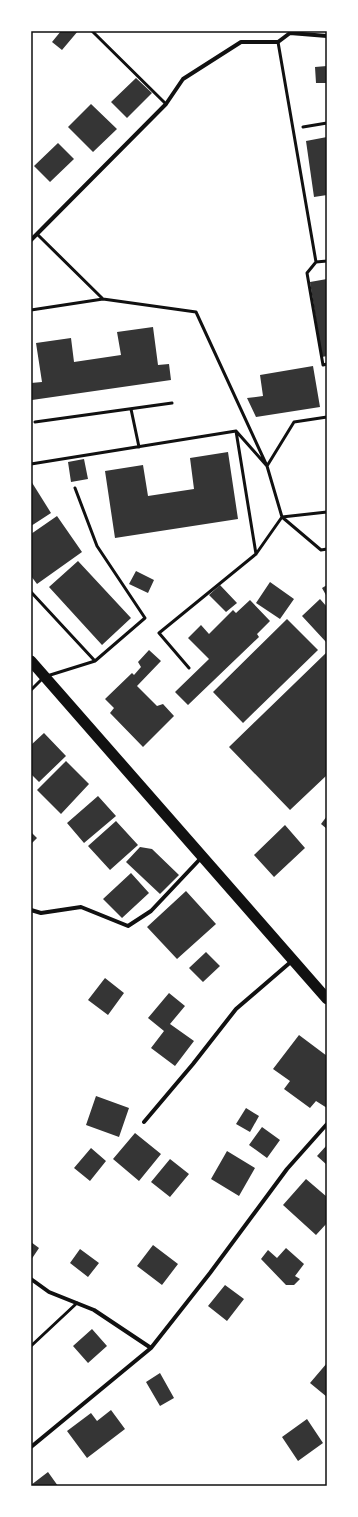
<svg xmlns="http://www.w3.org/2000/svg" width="358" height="1517" font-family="'Asap Condensed',sans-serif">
  <rect width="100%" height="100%" fill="#fff"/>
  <!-- building -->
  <path fill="#353535" d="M61,31H78L62,50L52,42Z
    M327,66V83H316L315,67Z
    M136,78L152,93L127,118L111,102Z
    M91,104L117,129L93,152L68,127Z
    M327,137V195L314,197L306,141Z
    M58,143L74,159L50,182L34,166Z
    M327,279V356L322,357L310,282Z
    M153,327L158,365L169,364L171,380L32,400L31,383L42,382L36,343L71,338L74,362L121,355L117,332Z
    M313,366L320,407L256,417L247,398L263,396L260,375Z
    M228,452L238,519L115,538L105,471L143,465L148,496L194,489L190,458Z
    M84,459L88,479L71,482L68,462Z
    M31,481L51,513L31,526Z
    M57,516L82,552L37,584L31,576V534Z
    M78,561L131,618L102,645L49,587Z
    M136,571L154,580L148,593L129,584Z
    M270,582L294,599L280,619L256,603Z
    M220,585L237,603L226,612L209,595Z
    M327,585V597L322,588Z
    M320,599L327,607V640L326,642L302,616Z
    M250,600L270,621L257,634L259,637L188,705L175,692L209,659L188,638L201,625L209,634L233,610L236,613Z
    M287,619L318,650L243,723L213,692Z
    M149,650L161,661L137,686L157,706L163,704L174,716L143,747L110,713L114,708L105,699L132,673L134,675L141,667L138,662Z
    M327,652V775L290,810L229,747Z
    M44,733L66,756L39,782L31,774V745Z
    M66,761L89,784L61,814L37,790Z
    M98,796L116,816L84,843L67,823Z
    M327,816V829L321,824Z
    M116,821L138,845L110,870L88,846Z
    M285,825L305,848L274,877L254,855Z
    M31,832L37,838L31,844Z
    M140,847L152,849L179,875L160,894L126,862Z
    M131,873L149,893L122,918L103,899Z
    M186,891L216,924L177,959L147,927Z
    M206,952L220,966L203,982L189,968Z
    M105,978L124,993L108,1015L88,1000Z
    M169,993L185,1006L170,1024L194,1041L175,1066L151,1048L164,1031L148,1018Z
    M299,1035L327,1056V1108L316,1101L310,1108L284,1089L290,1081L273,1069Z
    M96,1096L129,1108L119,1137L86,1125Z
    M246,1108L259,1116L250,1132L236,1124Z
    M262,1127L280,1140L267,1158L249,1145Z
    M135,1133L161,1154L139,1181L113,1159Z
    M327,1145V1165L317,1156Z
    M91,1148L106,1161L90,1181L74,1168Z
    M227,1151L255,1168L239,1196L211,1179Z
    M170,1159L189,1174L170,1197L151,1182Z
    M306,1179L327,1197V1223L316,1235L283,1205Z
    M31,1242L39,1248L31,1260Z
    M153,1245L178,1264L162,1285L137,1266Z
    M286,1248L304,1264L295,1276L300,1279L294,1285H286L261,1259L268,1250L277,1258Z
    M80,1249L99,1263L88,1277L70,1263Z
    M225,1285L244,1299L227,1321L208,1306Z
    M92,1329L107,1346L88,1363L73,1346Z
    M327,1363V1397L310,1383Z
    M160,1373L174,1398L160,1406L146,1382Z
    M111,1410L125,1429L87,1458L67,1431L91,1413L97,1421Z
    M307,1419L323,1443L298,1461L282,1437Z
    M48,1472L58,1486H31V1485Z"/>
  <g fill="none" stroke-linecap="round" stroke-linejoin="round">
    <!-- service -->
    <path stroke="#111" stroke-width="3" d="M92,31L166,104
      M278,42L316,262
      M303,127L327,123
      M37,234L103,299
      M327,261L316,262L307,273L323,365L327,364
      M31,310L103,299L196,312L267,466L282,517L256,554L159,633L189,668
      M131,409L139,447
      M35,422L172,403
      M236,431L256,554
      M31,464L236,431L267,466L294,422L327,417
      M282,517L321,550L327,549
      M282,517L327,512
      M31,592L95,661
      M47,676L95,661L145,618L97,546L75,488
      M31,690L42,679
      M31,1346L77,1303"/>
    <!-- minor -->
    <path stroke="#111" stroke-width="4" d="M31,240L166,104L183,79L241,42H278L290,33L327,36
      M31,910L41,913L81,907L128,926L151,911L201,858
      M144,1122L193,1064L236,1009L293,960
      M31,1279L49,1292L94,1310L151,1348
      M31,1447L151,1348L210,1273L287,1169L327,1124"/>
    <!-- trunk -->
    <path stroke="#111" stroke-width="11" d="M31,661L327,999"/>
  </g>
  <!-- border -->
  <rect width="358" height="1517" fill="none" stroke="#ffffff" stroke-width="64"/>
  <rect x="32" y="32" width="294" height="1453" fill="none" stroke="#111" stroke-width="1.5"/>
</svg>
